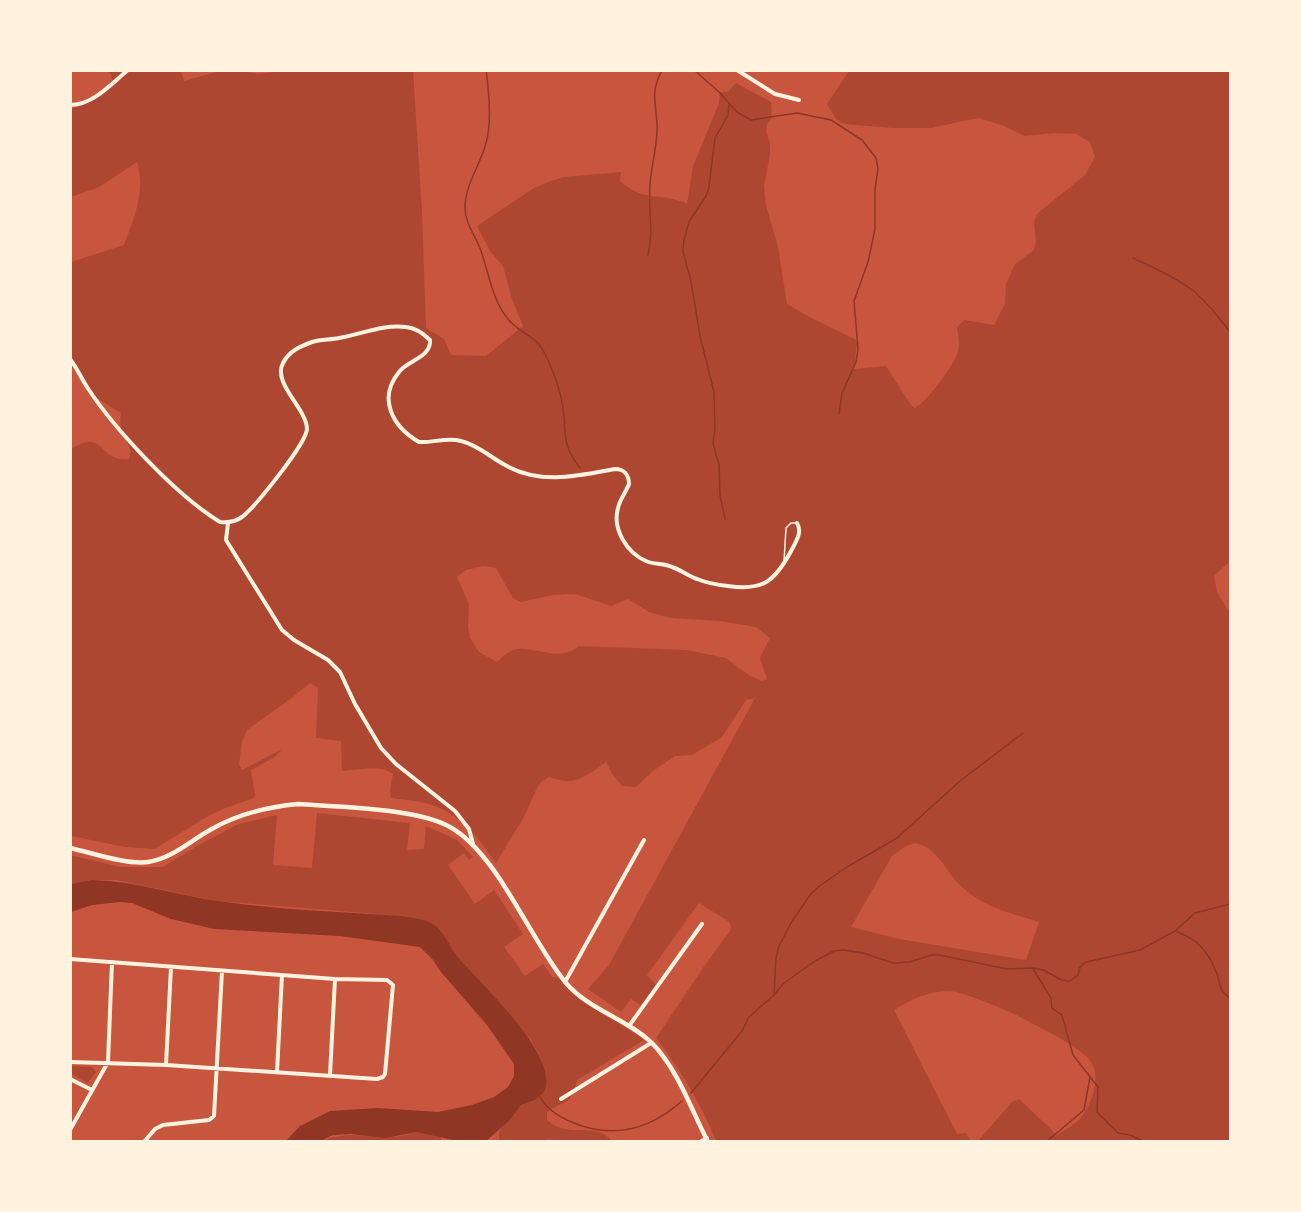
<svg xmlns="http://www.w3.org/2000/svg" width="1301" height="1212" font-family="Signika,sans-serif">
  <rect width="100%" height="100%" fill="#c8553d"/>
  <!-- green -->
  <path fill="#ae4732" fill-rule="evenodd" d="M224,70L241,71L258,74L292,70L413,71L422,212L426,328L444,339L451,355L486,356L523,326L512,299L503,266L490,251L477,226L534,188L548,182L564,177L621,172L620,181C646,204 660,191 687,204L693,166L719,103L720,92H728L736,83L771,102L772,118L767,124L766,131L770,143V155L764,186L766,205L778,247L787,304L815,320L855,339L857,343L854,369L886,366L911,405L915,408C925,404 956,363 958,351C960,343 958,335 957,327L964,320L994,325L1005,304L1006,284L1015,264L1034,250L1036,242L1034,221L1038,213L1085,175L1095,157L1090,142L1076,134L1054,133L1025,136L1004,126L978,118L931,128H893L845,124L836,119L827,104L849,71H1230V561L1214,576L1217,592L1230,613V1141H978L1012,1102L1019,1099L1057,1135C1065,1130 1074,1125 1080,1119C1093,1103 1104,1072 1086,1056C1070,1042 1041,1028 1022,1018C1009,1011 962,991 949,991C928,991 911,1000 894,1010L957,1134L966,1133L971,1141H716C701,1104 681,1070 656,1038L705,965L730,931L731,926L728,921L699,903L647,975L658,987L644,1007L631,999L621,1012L588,989L609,965L755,698L746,700L722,737L692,755L675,756L653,771L636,787L622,786L613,775L606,762C585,777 575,787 549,777L541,782L536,790L524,817L496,863C482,843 465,820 442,809C427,801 407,800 391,798L390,790L393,774C379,764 359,770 342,771L341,741L316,738L318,688L310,683L293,697L247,730L242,742L239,764L242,770L282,749L275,757L251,770L255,795L254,798L225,808L203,819L155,849L125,847L71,836V449C105,427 97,462 129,459L131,451C125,437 118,429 121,413L92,395L71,359V262L124,245C134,218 146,191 137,162L99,187L71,197V109C85,104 103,93 112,80L111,74L107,71H97H181L184,81ZM483,566L496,568L513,598L521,602L553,595L575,594L611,606L628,599L649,612L671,618L720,621L756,627L770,638L760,658L767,679L762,681L750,676L726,658L687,650L579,646C558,664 532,644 513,650C507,652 502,658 497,662L479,652L470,638L468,627L469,604L457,577L466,570ZM915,843C938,847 946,873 962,887C983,907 1013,914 1039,922L1026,960L899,939L851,927L892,856L906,846Z
    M317,813L410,823L407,850L424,849L426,826L457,840L473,857L469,860L464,853L448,865L475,904L494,890L523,934L504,947L525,976L543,964L552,977L562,978L584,999L644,1040L577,1080C571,1107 566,1099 547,1112V1120C569,1140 595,1120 612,1141L561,1142L548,1139L547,1142L499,1141V1131C514,1117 514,1105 535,1100L546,1078L541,1059L531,1040L458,957L438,928L419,920L401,916L217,901L116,880H92L71,884L70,855L121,867H163L197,846L236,825L277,815L273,865L312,868Z
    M71,1066L92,1067L96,1072L88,1083L71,1074Z
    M417,1132L440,1136L442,1141L320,1142C354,1126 382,1145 417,1132Z"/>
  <!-- water -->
  <path fill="#8f3625" d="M92,880C135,881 176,895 218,901C279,910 341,912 401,916C413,918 428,919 437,927C445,935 451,948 458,957C480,984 561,1056 544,1092L535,1100L521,1105L509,1121L486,1141H457L417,1132L385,1138L351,1134L333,1135L320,1141H286L300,1126L330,1111L378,1108L438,1112L472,1105L494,1097L508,1087L514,1076V1064L487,1025L441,972L433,960L420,947L340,936L214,929L171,919L132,903L120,902L92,905L71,912V884Z"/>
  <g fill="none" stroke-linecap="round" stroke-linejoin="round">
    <!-- stream -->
    <path stroke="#8f3625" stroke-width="1.5" d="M486,70C489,92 492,123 486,143C480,166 465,184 465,208C465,224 476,236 481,251C489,273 492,300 508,319C521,335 536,334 546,356C554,373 561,391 563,409C567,437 561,443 580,468
      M694,70L719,92L737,112L751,120L797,113L831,120L862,140L876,158L878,169L875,189V229L868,262L854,301L858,349L856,362L842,393L839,414
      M648,255C654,231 648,209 650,185C651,165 658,145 657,125C656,101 650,93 662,70
      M1133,258C1152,267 1171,275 1188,287C1204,298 1218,316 1230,332
      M725,519L720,495L719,465L713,443L715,429L714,392L700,336L691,281L683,252L684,240L689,222L706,196L709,187L715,138L728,115L729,105
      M1175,931C1199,940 1208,951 1217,974C1221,985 1219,992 1230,998
      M1033,969L1051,998L1052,1008L1062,1015L1073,1055L1098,1087L1097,1112L1118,1133L1130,1135L1145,1142
      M774,994L776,958L779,946L791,923L810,895L818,887L847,867L897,838L960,781L1023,733
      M691,1093L742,1031L749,1017L774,995L784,983L815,961L834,951L844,950L863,953L893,963L910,962L931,955H939L1007,969L1033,968L1043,970L1062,980L1070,981L1078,975L1080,967L1086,962L1140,950L1175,931L1195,913L1230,904
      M540,1097C546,1108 558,1116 569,1121C611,1140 648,1131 682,1101
      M1046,1142L1084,1110L1090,1077"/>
    <!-- service -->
    <path stroke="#fff3e0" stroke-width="1.5" d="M784,561L786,528L791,523H796"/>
    <!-- minor -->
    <path stroke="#fff3e0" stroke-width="4" d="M737,70L775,94L799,100
      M70,105C93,105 111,84 128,70
      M70,359C77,368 81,378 87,387C115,430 177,496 220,522C229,523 235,522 242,517C255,507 306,444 307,429C307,409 272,383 283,363C289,351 301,346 312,342C321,339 330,340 339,338C362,334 383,324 406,327C416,328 423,333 430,340C431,358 408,360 399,372C377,399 393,427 419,442C433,443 447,437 461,441C478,445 490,457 505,465C540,485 578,476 615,469C624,469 629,475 629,484C626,492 620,499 618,508C612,529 627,553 646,561C655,565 664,563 672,567C681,570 688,576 697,579C707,583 718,585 728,586C762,591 774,582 790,553C795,543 803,533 797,523
      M228,523L226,540L282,630L294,640L328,660L340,672L355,704L381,748L396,764L455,811L469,829L473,844
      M70,959L335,979L387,980L393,985L385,1074L383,1077L377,1079L166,1065L70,1062
      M565,982L644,840
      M629,1026L702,924
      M166,1065L171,967
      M277,1072L282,975
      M330,1075L335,979
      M70,1079L92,1090
      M561,1099L651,1043
      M70,1130L108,1062L112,962
      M144,1142L155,1129L163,1125L209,1120L214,1116L222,971
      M700,1142L707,1138"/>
    <!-- tertiary -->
    <path stroke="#fff3e0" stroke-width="4.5" d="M70,848C93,853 126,865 148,862C171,859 190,841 210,830C237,814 267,807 298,804C338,807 417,808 450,827C498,854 530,940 566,983C589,1010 627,1019 652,1043C678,1070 691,1109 708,1142"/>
  </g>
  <!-- border -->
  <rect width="1301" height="1212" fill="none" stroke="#fff3e0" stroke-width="144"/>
</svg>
